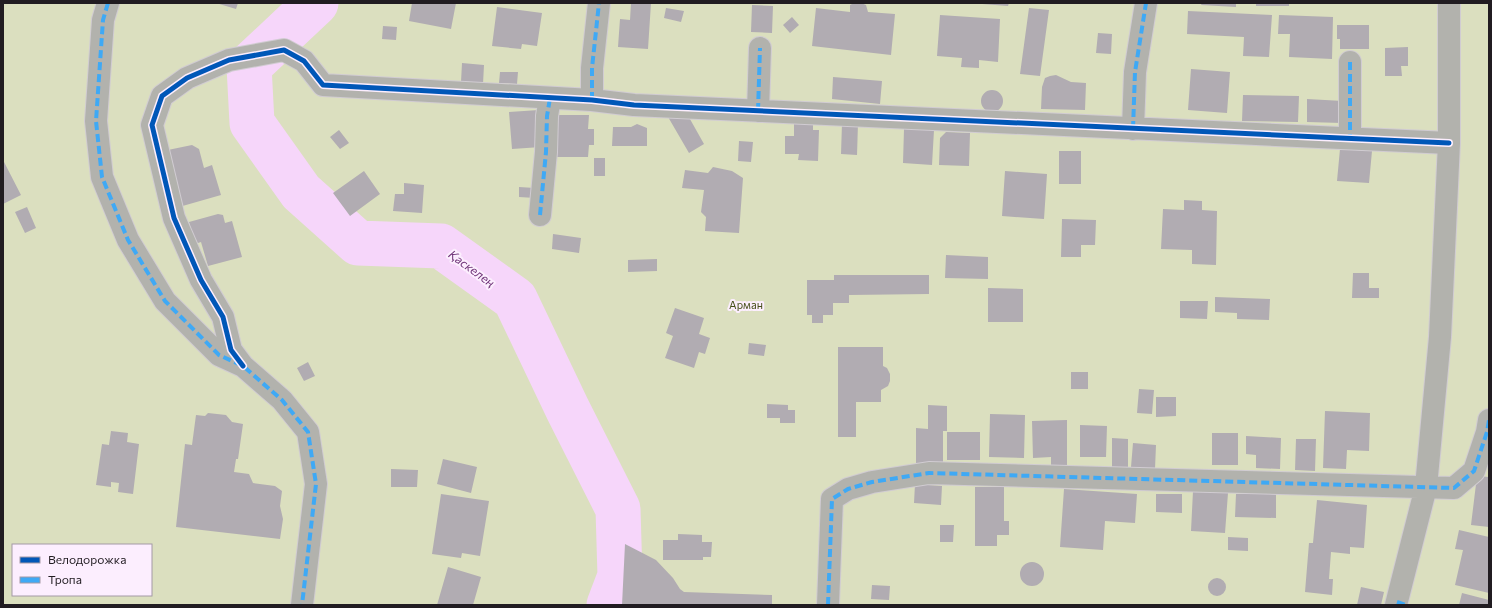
<svg xmlns="http://www.w3.org/2000/svg" width="1492" height="608" font-family="Commissioner,sans-serif">
  <rect width="100%" height="100%" fill="#f9f2fa"/>
  <!-- green -->
  <path fill="#dbdfbf" fill-rule="evenodd" d="M3,3H1489V605H3ZM13,545H151V595H13Z"/>
  <g fill="none" stroke-linecap="round" stroke-linejoin="round">
    <!-- river -->
    <path stroke="#f6d6fa" stroke-width="45" d="M316,3L249,66L252,123L301,192L358,243L441,246L515,299L568,410L618,509L620,576L609,605"/>
  </g>
  <!-- building -->
  <path fill="#b1acb2" d="M216,3H238L236,9Z
    M412,3H456L451,29L409,21Z
    M631,3H651L648,49L618,47L620,19L630,20Z
    M854,3H861L866,5L868,12L895,14L891,55L812,46L816,8L850,12V5Z
    M982,3H1009L1008,6L982,4Z
    M1202,3H1236V7L1201,5Z
    M1256,3H1289V6H1256Z
    M752,5L773,6L772,33L751,32Z
    M497,7L542,13L537,46L522,44L521,49L492,46Z
    M666,8L684,11L681,22L664,18Z
    M1029,8L1049,10L1040,76L1020,74Z
    M1188,11L1272,15L1269,57L1243,56L1244,37L1187,34Z
    M940,15L1000,19L998,62L979,60V68L961,67L962,58L937,56Z
    M1279,15L1333,17L1332,59L1289,57L1290,34H1278Z
    M792,17L799,25L790,33L783,25Z
    M1337,25H1369V49H1340V39H1337Z
    M383,26L397,27L396,40L382,39Z
    M1098,33L1112,34L1111,54L1096,53Z
    M1408,47V66H1401L1402,76H1385V48Z
    M462,63L484,65L483,84L461,82Z
    M1191,69L1230,72L1227,113L1188,110Z
    M500,72H518L517,84L499,83Z
    M1056,75L1071,82L1086,83L1085,110L1041,109L1042,87L1045,78L1050,76Z
    M833,77L882,81L880,104L832,99Z
    M981 101a11 11 0 1 1 22 0a11 11 0 1 1-22 0Z
    M1243,95L1299,96L1298,122L1242,121Z
    M1307,99L1343,101L1342,123L1307,122Z
    M539,110L541,147L512,149L509,112Z
    M664,110L686,112L704,144L689,153Z
    M553,115H589L588,129H594V145H589L588,157H552Z
    M794,123H813V130H819L818,161L798,160L799,154H785V136H794Z
    M842,123H858L857,155L841,154Z
    M637,124L647,128V146H612L613,127H631Z
    M904,129L934,130L932,165L903,163Z
    M339,130L349,143L340,149L330,137Z
    M946,132L970,133L969,166L939,165L940,138Z
    M739,141L753,142L751,162L738,161Z
    M192,145L199,149L204,168L212,165L221,195L179,207L163,151Z
    M1340,149L1372,151L1369,183L1337,181Z
    M1059,151H1081V184H1059Z
    M594,158H605V176H594Z
    M3,160L21,195L3,204Z
    M713,167L732,171L743,178L739,233L705,231L706,217L701,212L704,190L682,188L685,170L708,173Z
    M364,171L380,194L350,216L333,193Z
    M1005,171L1047,174L1044,219L1002,216Z
    M404,183L424,185L422,213L393,211L395,194H404Z
    M519,187L535,188V198L519,197Z
    M1184,200L1202,201V210L1217,211L1216,265L1192,264V250L1161,249L1163,209L1184,210Z
    M27,207L36,228L25,233L15,212Z
    M218,214L223,215L225,223L232,221L242,257L208,266L201,242L195,244L189,222Z
    M1062,219L1096,220L1095,245H1081V257H1061Z
    M553,234L581,238L579,253L552,249Z
    M946,255L988,257V279L945,278Z
    M657,259V271L628,272V260Z
    M1353,273H1369V288H1379V298H1352Z
    M834,275H929V294L849,295V303H833V315H823V323H812V315H807V280H834Z
    M988,288L1023,289V322H988Z
    M1215,297L1270,299L1269,320L1237,319V313L1215,312Z
    M1180,301H1208L1207,319L1180,318Z
    M675,308L704,318L699,334L710,338L705,354L699,352L694,368L665,358L673,336L666,333Z
    M749,343L766,345L764,356L748,354Z
    M838,347H883V366L887,368L890,374V381L888,386L881,390V402H856V437H838Z
    M308,362L315,376L304,381L297,368Z
    M1071,372H1088V389H1071Z
    M1139,389L1154,390L1152,414L1137,413Z
    M1156,397H1176V416L1156,417Z
    M767,404L788,405V410H795V423H780V418H767Z
    M928,405L947,406V431H943V463H916V428L928,429Z
    M1325,411L1370,413L1369,451L1347,450L1346,469L1323,468Z
    M208,413L226,415L232,422L243,424L238,459H236L234,472L249,474L253,483L275,486L282,491L280,506L283,519L280,539L176,527L185,444L192,445L196,415L205,416Z
    M990,414L1025,415L1024,458L989,457Z
    M1067,420V468H1051V457L1033,458L1032,421Z
    M1080,425L1107,426L1106,457H1080Z
    M111,431L128,433L127,442L139,444L133,494L118,492L119,483L111,482V487L96,485L102,444L109,445Z
    M947,432H980V460H947Z
    M1212,433H1238V465H1212Z
    M1246,436L1281,438L1280,469L1256,468V455L1246,454Z
    M1112,438L1128,439V467H1112Z
    M1296,439H1316L1315,471L1295,470Z
    M1133,443L1156,445L1155,469L1131,467Z
    M443,459L477,467L471,493L437,484Z
    M391,469L418,470L417,487H391Z
    M1477,476L1489,477V527L1471,525Z
    M915,484L942,486L941,505L914,503Z
    M975,487H1004V521H1009V535H997V546H975Z
    M1064,489L1137,494L1135,523L1105,521L1103,550L1060,547Z
    M1193,491L1228,493L1225,533L1191,531Z
    M441,494L489,501L480,556L462,553L461,558L432,554Z
    M1156,494H1182V513L1156,512Z
    M1236,494H1276V518L1235,517Z
    M1317,500L1367,505L1364,548L1350,547V554L1331,552L1329,579H1333L1332,595L1305,592L1309,543H1313Z
    M940,525H954L953,542H940Z
    M1459,530L1489,537V593L1455,585L1463,550L1455,549Z
    M678,534L702,535V542H712L711,557H703V560H663V540H678Z
    M1228,537L1248,538V551L1228,550Z
    M625,544L656,560L673,578L680,589L684,592L772,595V605H622Z
    M1020 574a12 12 0 1 1 24 0a12 12 0 1 1-24 0Z
    M448,567L481,577L473,605H437Z
    M1208 587a9 9 0 1 1 18 0a9 9 0 1 1-18 0Z
    M872,585L890,586L889,600L871,599Z
    M1361,587L1384,592L1381,605H1357Z
    M1462,593L1489,600V605H1459Z"/>
  <g fill="none" stroke-linecap="round" stroke-linejoin="round">
    <!-- minor casing -->
    <g stroke="#d1ccd2" stroke-width="24">
      <path id="minor" d="M108,3L103,20L96,121L102,177L128,240L165,301L219,355L243,366L282,400L308,432L316,484L302,605
        M1350,62V138
        M592,100V68L599,3
        M758,111L760,48
        M1133,129L1135,72L1146,3
        M540,215L546,152L547,116L550,98
        M243,366L231,350L223,317L201,280L174,218L152,125L162,96L187,78L229,60L284,50L304,61L323,85L592,100L634,105L1449,143
        M828,605L832,499L848,489L872,482L929,473L1454,488L1474,471L1487,432L1489,420
        M1396,605L1426,487L1440,337L1449,143V3"/>
    </g>
    <!-- minor -->
    <use href="#minor" stroke="#b2b2ad" stroke-width="22"/>
    <!-- quiet -->
    <path stroke="#3fa9f5" stroke-width="4" stroke-dasharray="8 4" stroke-linecap="butt" d="M108,3L103,20L96,121L102,177L128,240L165,301L219,355L243,366L282,400L308,432L316,484L302,605
      M1350,62V138
      M592,100V68L599,3
      M758,111L760,48
      M1133,129L1135,72L1146,3
      M540,215L546,152L547,116L550,98
      M1397,602L1406,605
      M828,605L832,499L848,489L872,482L929,473L1454,488L1474,471L1487,432L1489,420"/>
    <!-- cycleway casing -->
    <g stroke="#fceefe" stroke-width="8">
      <path id="cycleway" d="M243,366L231,350L223,317L201,280L174,218L152,125L162,96L187,78L229,60L284,50L304,61L323,85L592,100L634,105L1449,143"/>
    </g>
    <!-- cycleway -->
    <use href="#cycleway" stroke="#0057b8" stroke-width="5"/>
  </g>
  <g text-anchor="middle" dominant-baseline="central" stroke-width="4" stroke-linejoin="round" paint-order="stroke">
    <!-- park labels -->
    <g font-size="11" fill="#454e19" stroke="#fceefe">
      <text x="746" y="304">Арман</text>
    </g>
    <!-- water labels -->
    <g font-size="12" font-style="italic" fill="#6c3075" stroke="#fceefe">
      <text transform="translate(472 268) rotate(36)">Қаскелең</text>
    </g>
  </g>
  <!-- border -->
  <rect width="1492" height="608" fill="none" stroke="#211c21" stroke-width="8"/>
  <!-- legend -->
  <rect x="12" y="544" width="140" height="52" fill="#fceefe" stroke="#a49aa6"/>
  <rect x="20" y="557" width="20" height="6" fill="#0057b8" stroke="#a49aa6"/>
  <text x="48" y="564" font-size="12" fill="#211c21">Велодорожка</text>
  <rect x="20" y="577" width="20" height="6" fill="#3fa9f5" stroke="#a49aa6"/>
  <text x="48" y="584" font-size="12" fill="#211c21">Тропа</text>
</svg>
